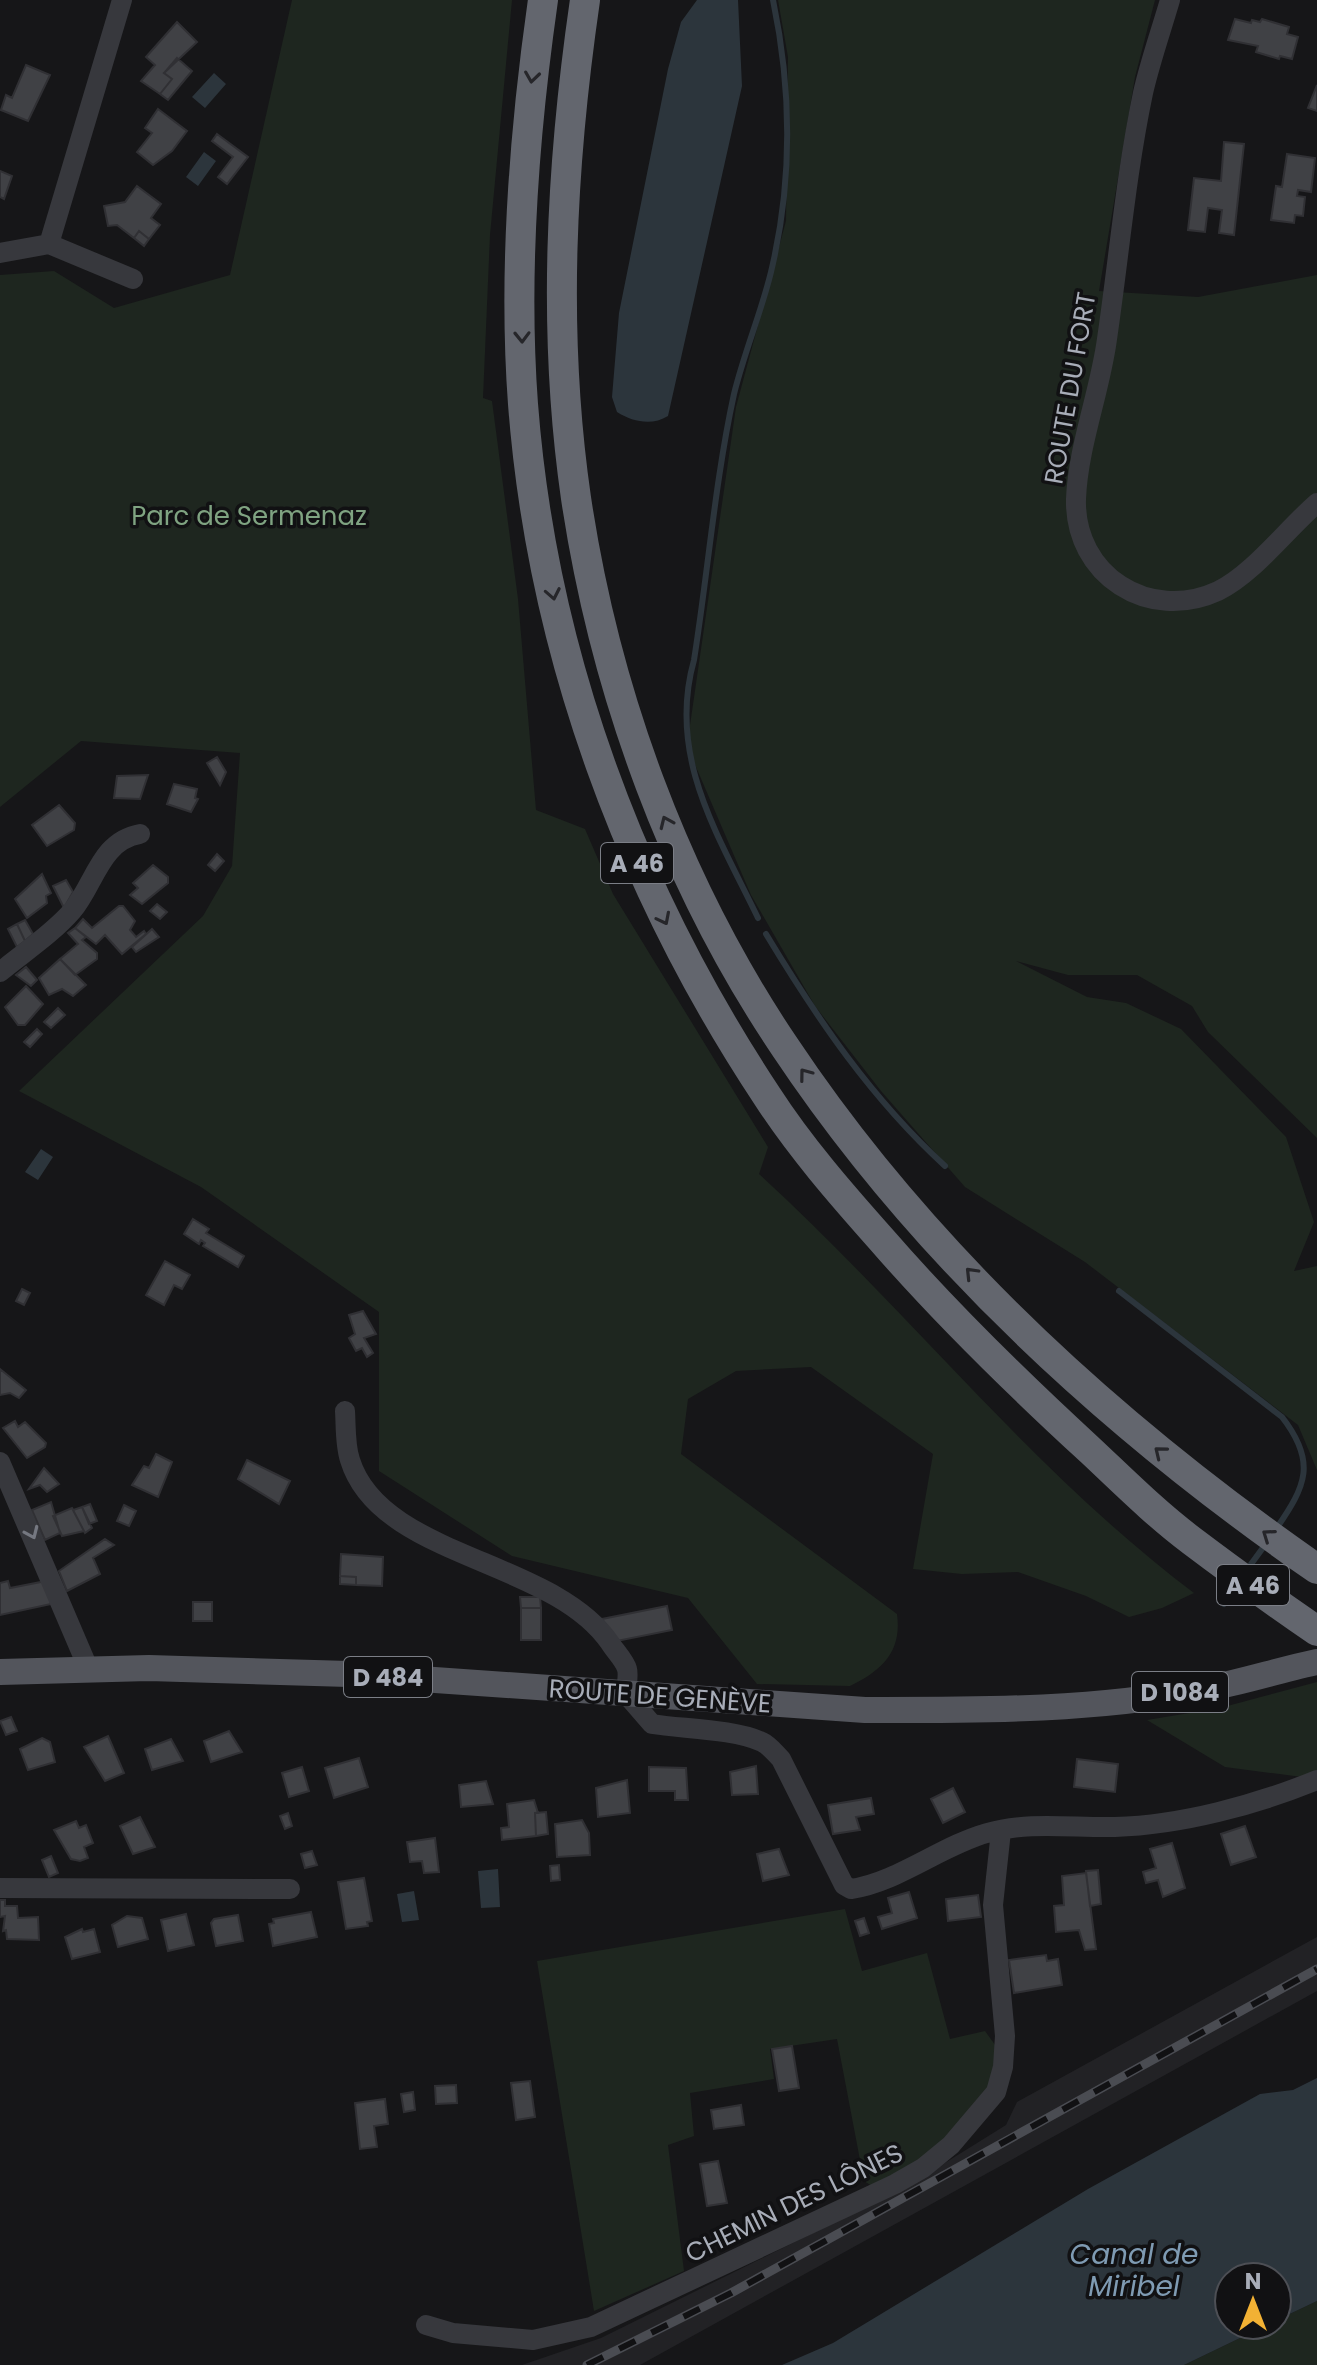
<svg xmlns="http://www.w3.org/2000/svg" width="1317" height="2365" font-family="Poppins,sans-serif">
  <rect width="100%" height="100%" fill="#161618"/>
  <!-- built -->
  <path fill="#222225" d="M1317,1937V1991L640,2365H522L601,2338L908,2186L1006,2125L1017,2102Z"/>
  <!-- green -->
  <path fill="#1e261f" d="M292,0H512L490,235L483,398L492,401L518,599L536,810L585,829L613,894L768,1147L759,1174C908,1310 1033,1472 1194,1593L1162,1608L1129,1617L1086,1596L1018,1572L962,1574L913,1569L933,1454L811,1367L736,1371L688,1399L681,1454L897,1614C902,1651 883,1670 850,1686L757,1684L688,1598L512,1556L379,1471V1312L201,1187L19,1091L203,916L232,866L240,753L81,741L0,807V275L54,271L114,308L230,275Z
    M778,0H1155L1135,77L1099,291L1198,297L1317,275V1138L1208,1032L1192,1006L1137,975H1068L1016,961L1087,997L1126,1003L1181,1029L1286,1137L1314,1222L1294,1271L1317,1266V1470L1298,1425L1085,1262L965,1187L881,1091L815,1006L751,895L687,746L736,407L786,221L788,57Z
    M1317,1682V1779L1225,1767L1147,1720L1220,1708Z
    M845,1909L862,1971L927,1953L950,2039L985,2031L998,2049L992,2082L946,2140L915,2167L872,2186L864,2181L837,2039L770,2049L774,2079L690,2093L694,2136L668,2145L684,2271L594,2311L537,1961Z
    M1317,2301V2365H1184L1267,2325H1277V2320Z"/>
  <!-- water -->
  <path fill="#2c353c" d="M697,0H738L742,86L668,416C652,426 633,422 617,412L612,397L619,313L668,69L681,22Z
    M214,73L226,84L205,108L192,97Z
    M204,152L216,161L198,186L186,177Z
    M41,1149L53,1157L38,1180L25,1172Z
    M498,1869L500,1907L481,1908L478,1871Z
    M414,1891L419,1920L402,1922L397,1894Z
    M1317,2078V2301L1277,2320V2277H1229V2325H1267L1184,2365H782L833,2343L1088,2189L1260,2094L1293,2090Z"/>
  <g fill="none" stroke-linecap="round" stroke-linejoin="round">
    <!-- stream -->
    <path stroke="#2c353c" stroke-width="6" d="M758,918C717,833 667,756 694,660C708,572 715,481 734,394C744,353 761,313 771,272C793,180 792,91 773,0
      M766,934C818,1020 871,1098 945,1166
      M1119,1291L1282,1417C1317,1462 1306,1486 1276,1529
      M1246,1571L1265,1545
      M1224,1604L1238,1584"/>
  </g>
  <!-- building -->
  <path fill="#404145" stroke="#303034" stroke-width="2" d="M1235,19L1251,23L1252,20L1260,22L1262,19L1289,27L1287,34L1298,37L1292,59L1280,56L1279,59L1256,52L1258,46L1228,40Z
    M177,22L197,42L164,73L172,79L160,94L141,81L155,65L146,57Z
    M177,58L192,71L168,100L160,94L172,79L164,73Z
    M26,65L50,75L28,121L1,110L6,95L12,98Z
    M1317,85V111L1308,108Z
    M158,109L187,131L172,151L153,165L137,152L152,133L145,128Z
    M217,134L248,157L227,184L218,177L233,157L212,141Z
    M1224,142L1244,144L1234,235L1219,233L1222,210L1208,208L1205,232L1188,230L1194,178L1221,181Z
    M1287,154L1315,158L1311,192L1298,190L1297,196L1305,197L1303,216L1295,215L1294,223L1271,220L1276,186L1282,187Z
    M0,171L12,176L4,199L0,197Z
    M137,186L161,204L151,218L160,225L149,239L139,231L134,238L117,225L108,226L104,206L125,202Z
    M139,231L149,239L144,246L134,238Z
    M217,757L226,772L220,785L207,763Z
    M148,775L140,799L114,798L117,776Z
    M174,784L197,789L195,798L198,799L191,812L167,804Z
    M59,805L75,823L74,830L47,846L32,825Z
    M217,854L224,861L215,871L208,865Z
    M153,865L168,877V883L142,904L130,895L138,888L133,883Z
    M42,874L51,893L46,896L47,903L27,918L15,899Z
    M66,880L73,892L64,908L53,886Z
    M157,904L167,912L160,919L150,911Z
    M119,906H123L135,921L130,930L136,937L144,931L146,934L122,954L105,935L96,944L75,928L83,919L92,928Z
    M25,920L33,934L25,941L17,924Z
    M17,924L25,941L17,947L8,929Z
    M75,928L86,937L82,940L97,953V959L75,975L60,959L78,944L68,933Z
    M152,929L159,937L136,952L132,947Z
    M60,959L86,985L73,996L62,989L49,995L39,978Z
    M26,967L37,980L31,986L16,975Z
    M26,986L43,1004L25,1025H18L5,1007Z
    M58,1008L65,1015L51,1028L44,1022Z
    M37,1029L42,1034L30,1047L24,1042Z
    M193,1219L209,1229L206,1233L244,1256L238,1267L203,1246L205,1243L201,1240L199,1244L184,1234Z
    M165,1261L190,1275L182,1289L174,1285L164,1305L146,1295Z
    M22,1289L30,1293L24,1305L16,1301Z
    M363,1311L376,1334L364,1338L373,1353L367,1357L362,1348L356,1351L349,1338L355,1334L349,1315Z
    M0,1369L26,1390L19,1398L10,1393L0,1395Z
    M15,1421L18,1427L25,1422L46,1443L45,1447L27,1458L3,1428Z
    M156,1454L172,1462L158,1497L132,1485L144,1466L149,1468Z
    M247,1460L290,1481L279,1504L238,1479Z
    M44,1468L59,1484L47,1492L40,1485L29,1489Z
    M51,1502L60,1533L45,1540L32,1510Z
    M90,1504L97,1521L89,1524L82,1507Z
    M124,1505L136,1511L129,1526L117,1521Z
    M82,1507L92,1528L85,1533L73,1510Z
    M72,1508L84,1531L62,1536L53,1516Z
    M105,1539L114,1545L93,1558L100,1574L67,1591L59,1571Z
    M341,1554L383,1557L382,1586L356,1585V1577L340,1576Z
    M340,1576L356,1577V1585L340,1584Z
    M8,1581L10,1588L46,1581L51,1604L0,1615V1583Z
    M520,1597H540L541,1608H521Z
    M193,1602H212V1621H193Z
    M667,1606L672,1630L617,1641L602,1619Z
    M521,1608H541V1640H521Z
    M11,1717L17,1731L6,1735L0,1721Z
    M229,1731L242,1752L211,1762L204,1741Z
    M108,1736L124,1773L105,1781L84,1747Z
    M42,1738L50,1742L55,1762L28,1770L20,1749Z
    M171,1739L183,1761L152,1770L145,1749Z
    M359,1758L368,1787L334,1798L325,1768Z
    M1077,1759L1118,1764L1115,1792L1074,1787Z
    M756,1766L758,1794L732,1795L730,1772Z
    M302,1767L309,1791L289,1797L282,1773Z
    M649,1767L686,1768L688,1800H675V1791H649Z
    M627,1780L630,1813L598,1817L596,1788Z
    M486,1781L493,1804L461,1807L459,1785Z
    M953,1788L965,1812L943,1823L931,1799Z
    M871,1798L874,1814L856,1817L860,1830L833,1834L828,1805Z
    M534,1800L538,1813H535L536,1836L502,1840L501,1828L509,1827L507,1804Z
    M546,1812L548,1834L536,1836L535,1813Z
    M288,1813L292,1826L285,1829L280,1816Z
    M140,1817L155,1847L133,1854L120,1826Z
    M582,1820L589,1833L590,1855L557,1857L555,1824Z
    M76,1821L79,1828L86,1825L93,1843L84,1847L88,1858L80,1861L71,1859L54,1830Z
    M1245,1826L1256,1857L1231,1865L1221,1834Z
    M435,1838L439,1872L424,1873L422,1861L410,1862L407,1842Z
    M1172,1843L1185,1888L1163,1897L1158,1880L1146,1883L1143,1872L1156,1868L1150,1849Z
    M779,1849L789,1875L763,1881L757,1854Z
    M312,1851L317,1865L305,1868L301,1854Z
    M51,1856L58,1873L49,1877L42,1860Z
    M559,1865L560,1880L551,1881L550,1866Z
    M1098,1870L1101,1904L1090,1906L1086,1871Z
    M1086,1873L1096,1949L1085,1950L1079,1930L1056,1932L1054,1906L1064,1905L1062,1876Z
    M364,1878L372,1921L367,1922L368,1926L346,1929L338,1882Z
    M909,1892L917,1918L882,1929L878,1917L892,1913L888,1898Z
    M978,1895L981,1917L948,1921L946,1899Z
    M0,1900H5V1906H17L18,1918L38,1917L39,1940L7,1939L6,1930L3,1931L5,1916L0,1917Z
    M311,1912L317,1937L273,1946L269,1924L274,1923L273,1919Z
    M186,1914L194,1945L168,1951L161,1920Z
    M238,1915L243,1941L216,1946L211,1923L214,1919Z
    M127,1916L142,1918L148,1939L118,1947L112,1925Z
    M864,1918L869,1933L860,1936L855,1921Z
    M82,1929L83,1932L94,1929L100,1952L72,1959L65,1937Z
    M1046,1955L1047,1961L1058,1959L1062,1985L1014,1993L1009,1960Z
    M792,2046L799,2088L779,2091L772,2049Z
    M530,2081L535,2117L516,2120L511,2083Z
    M456,2085L457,2103L436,2104L435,2086Z
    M413,2092L415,2110L404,2112L401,2094Z
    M385,2099L388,2124L374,2126L377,2147L360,2149L355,2103Z
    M741,2105L744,2125L714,2129L711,2110Z
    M718,2161L727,2203L707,2206L700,2164Z"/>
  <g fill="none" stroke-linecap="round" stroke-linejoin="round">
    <!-- minor -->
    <path stroke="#37383d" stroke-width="20" d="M1170,0C1161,31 1150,62 1143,93C1126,174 1119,257 1107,339C1100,392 1078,446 1076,499C1074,575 1149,623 1218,591C1253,574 1287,529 1317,503
      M49,244L133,279
      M0,253L49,244L122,0
      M0,972C23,953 52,934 72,911C95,884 100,841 140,834
      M345,1411C346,1427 345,1445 350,1460C380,1558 553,1559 610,1643C615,1651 625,1661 627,1669C629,1676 626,1686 626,1694L652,1724C683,1729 734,1729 762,1742C769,1745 775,1753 781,1759L844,1885L851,1889C898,1882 941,1846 987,1833C1029,1821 1072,1828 1115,1827C1181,1825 1256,1805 1317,1780
      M0,1462L89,1670
      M0,1888L290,1889
      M426,2325L453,2333L533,2340L591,2327L895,2184L923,2168L951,2145L996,2092L1003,2067L1005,2036L993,1905L1001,1831"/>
    <!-- major -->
    <path stroke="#53555c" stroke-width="26" d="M0,1672L149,1668L349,1674L865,1710C978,1710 1093,1711 1205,1689C1243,1682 1279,1670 1317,1662"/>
    <!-- highway -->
    <path stroke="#63666e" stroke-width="30" d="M543,0C524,133 513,269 523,404C542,652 630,889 767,1096C800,1147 841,1194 881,1239C947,1315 1018,1384 1091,1451C1124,1482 1156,1514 1192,1541C1233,1572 1275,1602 1317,1631
      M585,0C561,165 552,332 576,498C605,692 675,884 785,1047C923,1254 1114,1428 1317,1569"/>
    <!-- rail casing -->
    <g stroke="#4a4c52" stroke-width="9">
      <path id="rail" d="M587,2365L731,2293L1317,1969"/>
    </g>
    <!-- rail -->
    <use href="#rail" stroke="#111113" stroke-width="6" stroke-dasharray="18" stroke-linecap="butt"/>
  </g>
  <!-- one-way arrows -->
  <defs><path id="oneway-chevron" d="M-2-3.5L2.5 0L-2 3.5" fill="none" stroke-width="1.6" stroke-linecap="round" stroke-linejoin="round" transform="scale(2)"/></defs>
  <g stroke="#26262a">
    <use href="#oneway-chevron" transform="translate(532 77) rotate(98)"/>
    <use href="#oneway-chevron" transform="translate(522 337) rotate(89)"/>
    <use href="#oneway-chevron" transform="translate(553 594) rotate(79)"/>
    <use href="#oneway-chevron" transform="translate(666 822) rotate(-114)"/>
    <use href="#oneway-chevron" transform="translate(664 919) rotate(63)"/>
    <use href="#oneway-chevron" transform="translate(805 1074) rotate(-127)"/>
    <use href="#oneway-chevron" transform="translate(971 1273) rotate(-134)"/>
    <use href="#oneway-chevron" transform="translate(1160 1452) rotate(-141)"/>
    <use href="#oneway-chevron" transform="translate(1268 1535) rotate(-145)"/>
  </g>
  <use stroke="#757881" href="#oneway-chevron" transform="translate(32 1533) rotate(66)"/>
  <g text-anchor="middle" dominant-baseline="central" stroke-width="7" stroke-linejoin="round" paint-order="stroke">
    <!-- shield labels -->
    <g fill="#111113" stroke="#7b7e86" stroke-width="2">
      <rect x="601" y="843" width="72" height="40" rx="6"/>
      <rect x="1217" y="1565" width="72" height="40" rx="6"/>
      <rect x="344" y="1657" width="88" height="40" rx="6"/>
      <rect x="1132" y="1672" width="96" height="40" rx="6"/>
    </g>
    <g font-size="24" font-weight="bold" fill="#a8adb8">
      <text x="637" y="863">A 46</text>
      <text x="1253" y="1585">A 46</text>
      <text x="388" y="1677">D 484</text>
      <text x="1180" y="1692">D 1084</text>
    </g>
    <!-- street labels -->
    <g font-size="26" fill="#a8adb8" stroke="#111113">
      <text transform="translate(1070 388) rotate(-80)">ROUTE DU FORT</text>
      <text transform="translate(660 1696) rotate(4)">ROUTE DE GENÈVE</text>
      <text transform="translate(794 2203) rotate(-26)">CHEMIN DES LÔNES</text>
    </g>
    <!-- park labels -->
    <g font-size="26" fill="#7fa381" stroke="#111113">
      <text x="249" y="516">Parc de Sermenaz</text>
    </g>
    <!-- water labels -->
    <g font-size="28" font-style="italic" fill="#7f9bb3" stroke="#111113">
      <text x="1134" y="2254">Canal de<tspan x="1134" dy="32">Miribel</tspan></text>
    </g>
  </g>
  <!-- north arrow -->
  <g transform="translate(1253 2301)"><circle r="38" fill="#111113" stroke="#4d4f55" stroke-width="2"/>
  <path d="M0-6L14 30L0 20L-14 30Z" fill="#f2b134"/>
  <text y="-12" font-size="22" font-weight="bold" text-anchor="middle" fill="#a8adb8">N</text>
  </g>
</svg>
